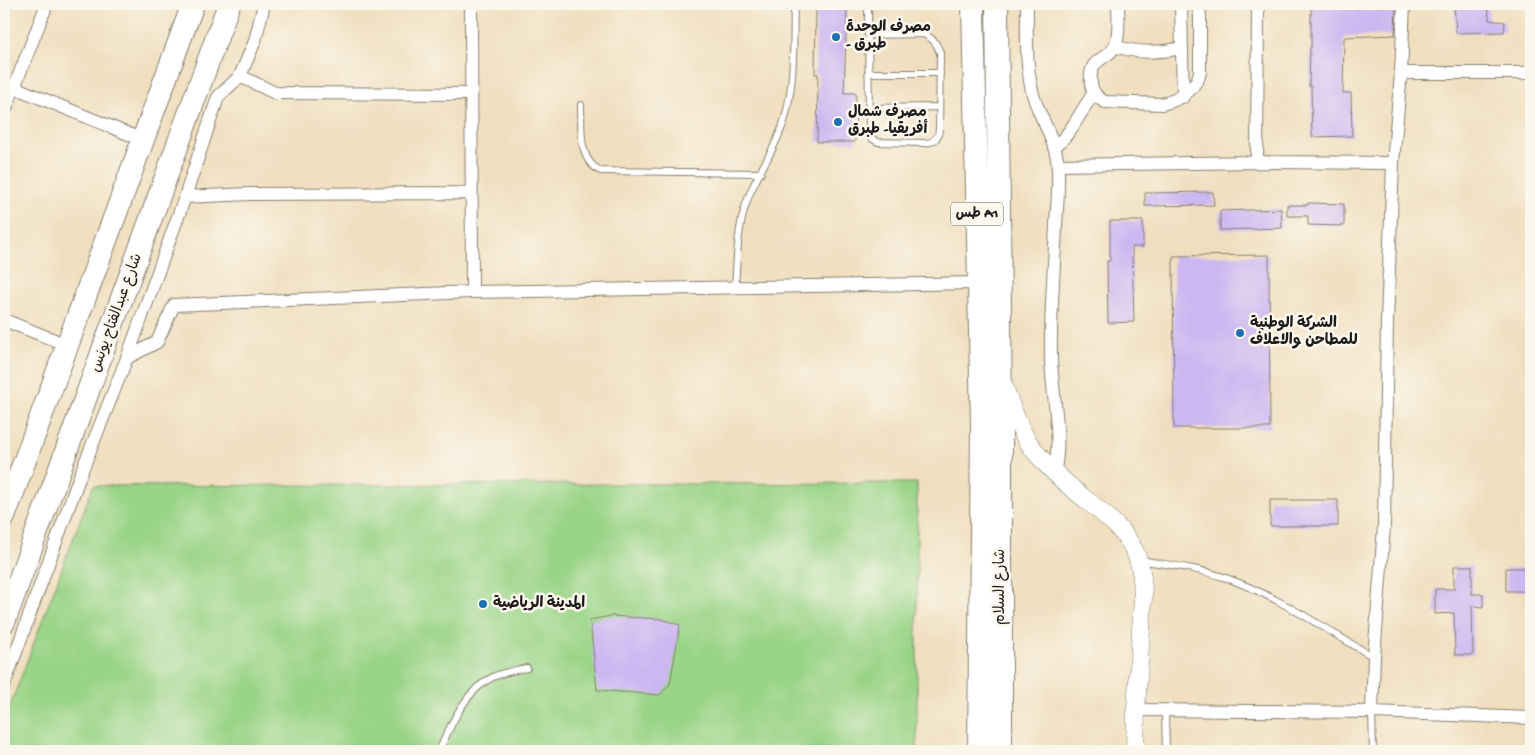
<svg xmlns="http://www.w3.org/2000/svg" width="1535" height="755" font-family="'Gochi Hand','Playpen Sans Arabic',sans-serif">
  <rect width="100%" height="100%" fill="#fbf7ec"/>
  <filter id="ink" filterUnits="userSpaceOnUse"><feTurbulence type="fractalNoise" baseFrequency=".02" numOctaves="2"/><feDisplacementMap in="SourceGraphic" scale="10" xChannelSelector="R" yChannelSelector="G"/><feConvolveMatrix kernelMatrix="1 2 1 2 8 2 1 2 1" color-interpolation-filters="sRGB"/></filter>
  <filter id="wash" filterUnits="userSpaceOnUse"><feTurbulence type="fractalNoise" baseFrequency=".0096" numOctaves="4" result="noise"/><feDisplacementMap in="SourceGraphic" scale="20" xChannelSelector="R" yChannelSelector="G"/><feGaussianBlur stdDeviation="1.12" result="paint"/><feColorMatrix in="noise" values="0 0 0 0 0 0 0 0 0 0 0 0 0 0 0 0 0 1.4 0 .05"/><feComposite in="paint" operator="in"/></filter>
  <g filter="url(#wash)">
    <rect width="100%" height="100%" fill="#f0dfbf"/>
    <!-- green -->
    <path fill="#9ad487" stroke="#5b7852" d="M917,483V751H4V722L93,486Z"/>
    <g id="blocks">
      <!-- building -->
      <path fill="#cdb7f1" d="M1355,4H1396L1395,35L1345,37L1344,39L1343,93H1351L1352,136L1312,137L1311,86H1309L1310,48H1311V6L1356,5Z
        M1454,4H1488L1489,20L1505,22L1504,32L1456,33Z
        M816,9L847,10L844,93H856L855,142H817L818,74H815Z
        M1213,192L1214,205L1145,206V193Z
        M1308,203L1344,204V226L1308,225V216H1287V205H1308Z
        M1281,209L1282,228L1220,230V211Z
        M1110,221H1143V247H1132L1134,322L1108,323L1107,261H1110Z
        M1269,255L1270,428H1174L1173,256Z
        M1270,500H1338V526H1270Z
        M1454,566H1472V594H1483V607L1472,606L1473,655H1455L1454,613L1435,614V589H1454Z
        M1506,568H1531V591H1506Z
        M611,616L661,619L680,625L670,684L660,695L597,690L590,620Z"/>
    </g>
  </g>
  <g filter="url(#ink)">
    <use href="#blocks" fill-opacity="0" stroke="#867e6e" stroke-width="1"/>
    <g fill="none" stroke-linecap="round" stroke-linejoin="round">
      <!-- lane casing -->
      <g stroke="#867e6e" stroke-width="8">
        <path id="lane" d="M868,35L923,34C932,37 937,43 940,53L939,128C939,137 935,142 926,143L878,142L871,138L869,130L868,4
          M868,73H940
          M581,105C582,128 577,160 601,171L761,173
          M868,108L939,107
          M735,288C737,259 737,229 747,201C757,172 777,148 785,118C795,82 793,41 794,4
          M1140,560C1169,565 1198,568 1226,578C1278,596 1326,630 1374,657
          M1165,711L1166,751
          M1372,712L1373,751
          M439,751C451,725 465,690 493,677C504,672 516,670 527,668"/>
      </g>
      <!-- street casing -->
      <g stroke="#867e6e" stroke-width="14">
        <path id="street" d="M471,4L472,292
          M1027,4C1027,35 1025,68 1034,98C1041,119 1053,136 1057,158C1060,181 1057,204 1056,226C1054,270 1050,315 1051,359C1052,394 1063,439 1054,472
          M1118,4C1118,16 1120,32 1116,43C1109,63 1088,54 1091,84C1092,93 1097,98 1105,102L1162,104L1175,100L1190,90L1198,79L1200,72V16L1198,4
          M1181,4L1183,97
          M1115,46C1138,54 1159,53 1181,48
          M1401,73H1531
          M240,76L275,93L471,94
          M4,83L143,140
          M4,113L47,4
          M1054,147C1071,135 1081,110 1094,93
          M1257,162L1258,4
          M1058,165L1257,162L1393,163
          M185,197L250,194L471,193
          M4,320L67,345
          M127,358L185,197L218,97L240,76L255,41L264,4
          M4,685L81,473L127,358L157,342L174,305L472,292L978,283
          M1136,710L1372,712L1531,718
          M1372,712L1374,657L1384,527L1387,322L1393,163L1401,73L1404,4"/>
      </g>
      <!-- secondary casing -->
      <g stroke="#867e6e" stroke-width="19">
        <path id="secondary" d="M1004,387C1013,411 1021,436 1038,455C1049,468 1061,479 1074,490C1098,510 1127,528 1138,559C1142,571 1143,584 1143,597L1136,710L1135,751"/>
      </g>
      <!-- highway casing -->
      <g stroke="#867e6e" stroke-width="24">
        <path id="highway" d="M973,4L982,425L979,751
          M997,4L1001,423V751
          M4,517L193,4
          M4,622L229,4"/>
      </g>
      <!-- lane -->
      <use href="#lane" stroke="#fff" stroke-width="6"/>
      <!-- street -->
      <use href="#street" stroke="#fff" stroke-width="12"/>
      <!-- secondary -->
      <use href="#secondary" stroke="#fff" stroke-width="18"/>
      <!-- highway -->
      <use href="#highway" stroke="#fff" stroke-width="22"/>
    </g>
  </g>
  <!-- markers -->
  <g fill="#1f6fb2" stroke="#fbf7ec" stroke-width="2">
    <circle cx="836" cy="37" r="5"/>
    <circle cx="838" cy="122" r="5"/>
    <circle cx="1240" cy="333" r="5"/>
    <circle cx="483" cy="604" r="5"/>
  </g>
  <g text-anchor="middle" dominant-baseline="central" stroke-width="5" stroke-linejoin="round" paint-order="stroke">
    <!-- shield labels -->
    <rect fill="#fbf7ec" stroke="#5f5e5a" stroke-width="1" x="951" y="202.5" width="52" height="23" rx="4"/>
    <g font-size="14" font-weight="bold" fill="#1c1c1c">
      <text x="977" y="214">طس A1</text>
    </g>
    <!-- poi labels -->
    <g font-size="15" font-weight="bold" fill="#1c1c1c" stroke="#fbf7ec" text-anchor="start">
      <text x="846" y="28">مصرف الوحدة<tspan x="846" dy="17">- طبرق</tspan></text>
      <text x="848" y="113">مصرف شمال<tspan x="848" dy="17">أفريقيا- طبرق</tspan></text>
      <text x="1250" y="324">الشركة الوطنية<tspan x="1250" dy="17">للمطاحن والاعلاف</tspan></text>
      <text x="493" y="604">المدينة الرياضية</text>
    </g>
    <!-- street labels -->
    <g font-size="15" fill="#1c1c1c" stroke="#fbf7ec">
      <text transform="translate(117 313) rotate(-70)">شارع عبدالفتاح يونس</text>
      <text transform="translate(1001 587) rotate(-90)">شارع السلام</text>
    </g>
  </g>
  <!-- margin -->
  <rect width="1535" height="755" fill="none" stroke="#fbf7ec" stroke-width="20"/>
</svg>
